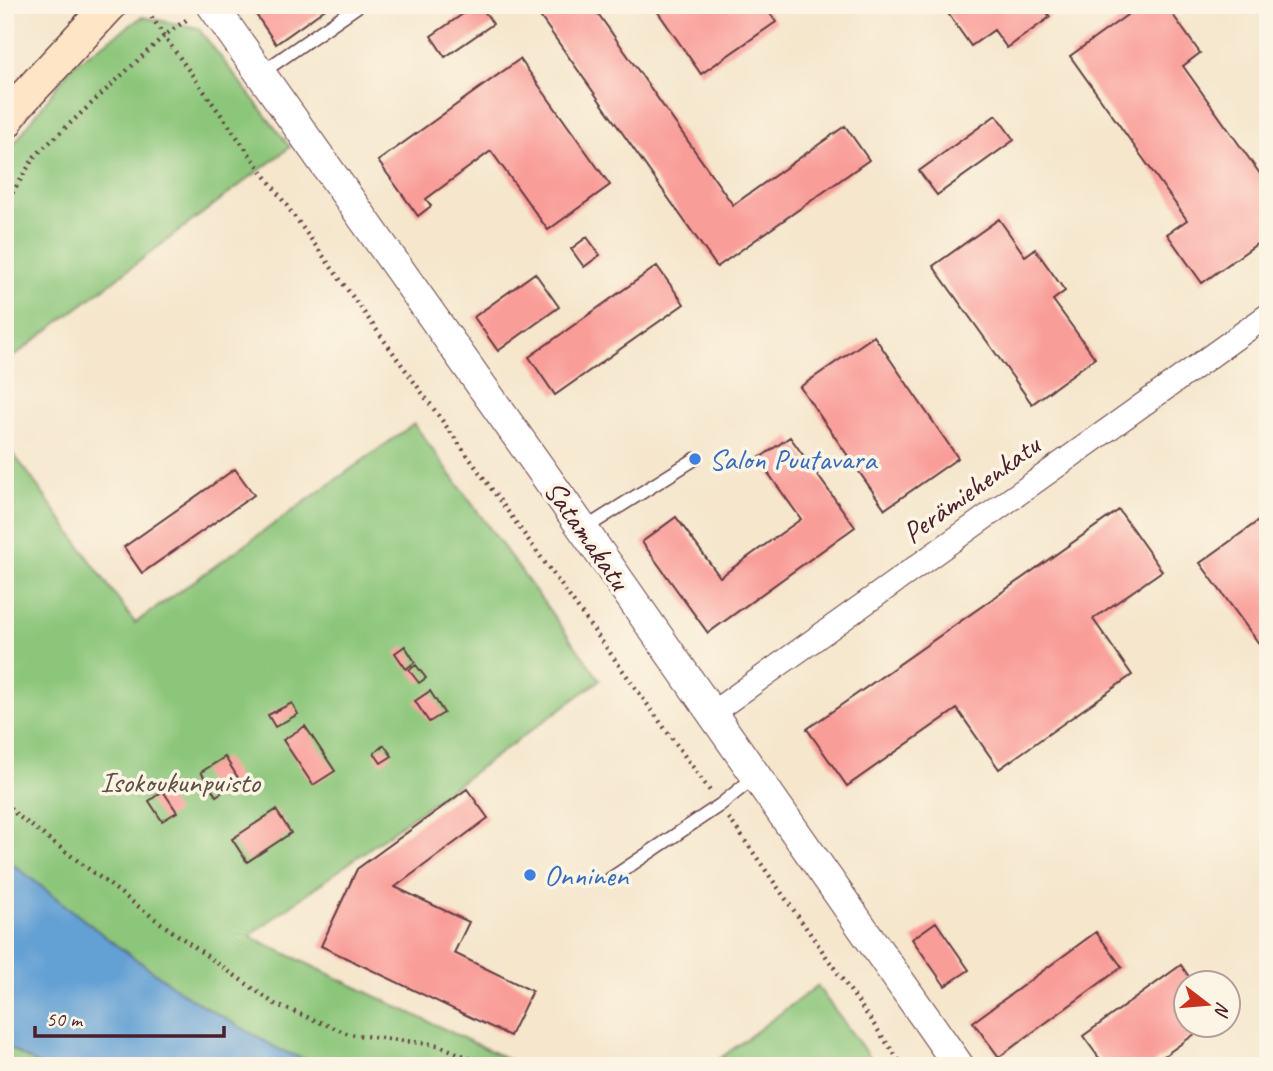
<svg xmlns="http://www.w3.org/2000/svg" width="1273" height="1071" font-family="Caveat,sans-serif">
  <rect width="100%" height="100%" fill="#fcf5e5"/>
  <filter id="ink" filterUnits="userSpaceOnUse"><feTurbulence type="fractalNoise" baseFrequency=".0143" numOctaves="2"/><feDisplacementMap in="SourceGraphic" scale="14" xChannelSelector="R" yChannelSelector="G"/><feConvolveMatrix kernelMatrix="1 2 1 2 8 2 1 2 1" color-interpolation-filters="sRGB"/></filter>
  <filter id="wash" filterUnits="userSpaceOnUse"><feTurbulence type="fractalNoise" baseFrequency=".00686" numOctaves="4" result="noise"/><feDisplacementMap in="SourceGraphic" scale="28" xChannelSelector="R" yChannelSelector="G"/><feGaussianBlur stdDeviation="1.57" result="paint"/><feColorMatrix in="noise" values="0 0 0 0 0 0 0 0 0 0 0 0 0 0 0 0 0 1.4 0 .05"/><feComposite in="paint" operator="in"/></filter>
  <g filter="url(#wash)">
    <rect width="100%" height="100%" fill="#f5e6cc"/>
    <!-- green -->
    <path fill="#8cc67a" stroke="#6b7252" stroke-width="2" d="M142,17L198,28L290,147L5,363V156L73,65Z
      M414,424L600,680L249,936L522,1066H323L280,1050L190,998L112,942L5,858V444L26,470L135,623Z
      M817,986L876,1066H710Z
      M5,1045L40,1066H5Z"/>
    <!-- water -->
    <path fill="#63a0d4" stroke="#566080" stroke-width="2" d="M5,858L112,942L190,998L280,1050L323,1066H40L5,1045Z"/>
    <g id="blocks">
      <!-- building -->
      <path fill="#f99d99" d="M253,5H331L276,44L251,7Z
        M476,5H480L493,24L445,57L431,36Z
        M532,5H592L733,205L845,126L869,160L717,267Z
        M653,5H764L776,22L701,74Z
        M942,5H1042L1050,17L1007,48L994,30L971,46Z
        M1141,5H1166L1200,53L1183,66L1268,185V236L1202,283L1167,234L1187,220L1070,56Z
        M520,59L610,185L548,230L491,151L426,199L431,206L418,216L378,161Z
        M996,115L1014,140L937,195L919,171Z
        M999,219L1025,256L1035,249L1065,291L1053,300L1095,358L1032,404L933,266Z
        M587,237L600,255L584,267L571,249Z
        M657,266L684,304L555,395L529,357Z
        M535,273L559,307L498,351L474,317Z
        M874,336L958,458L885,509L800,387Z
        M790,437L855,527L708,633L642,542L676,517L720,577L801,519L758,459Z
        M235,469L254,495L142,573L124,547Z
        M1119,510L1162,571L1093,619L1132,675L999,769L957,709L847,786L807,729Z
        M1268,514V645L1263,649L1200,563Z
        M405,646L415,662L406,669L395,653Z
        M416,665L426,678L419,683L409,670Z
        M430,691L444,713L429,722L415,701Z
        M292,703L298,714L275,727L268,715Z
        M305,726L335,771L313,785L283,740Z
        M384,745L392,756L381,763L374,753Z
        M225,757L240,781L216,796L201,772Z
        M467,789L488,818L395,887L469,922L454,953L532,991L510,1036L321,946L357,869Z
        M163,791L177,812L162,821L149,801Z
        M276,810L291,833L247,862L232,839Z
        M936,922L969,970L945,986L912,939Z
        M1096,932L1122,967L999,1057L973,1022Z
        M1181,965L1194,984H1186V1026H1206L1150,1066H1105L1083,1036Z"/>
    </g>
  </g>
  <g filter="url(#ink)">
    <use href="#blocks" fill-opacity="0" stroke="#643d43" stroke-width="2"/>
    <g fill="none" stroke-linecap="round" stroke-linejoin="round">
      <!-- service casing -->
      <g stroke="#643d43" stroke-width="15">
        <path id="service" d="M261,73L359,5
          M584,529L695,459
          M610,879L720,805L755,777"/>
      </g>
      <!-- minor casing -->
      <g stroke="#643d43" stroke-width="25">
        <path id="minor" d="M712,713L1268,315"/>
      </g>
      <!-- tertiary casing -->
      <g stroke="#643d43" stroke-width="32">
        <path id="tertiary" d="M212,5L583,529L959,1066"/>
      </g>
      <!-- secondary casing -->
      <g stroke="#643d43" stroke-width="36">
        <path id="secondary" d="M5,123L15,107L110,5"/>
      </g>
      <!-- path -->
      <path stroke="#643d43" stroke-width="4.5" stroke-dasharray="2 5" stroke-linecap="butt" d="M144,5L164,36L710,791
        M5,205L35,156L164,36L189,18
        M5,803L17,815L155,919L275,1004L349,1034L438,1045L488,1066
        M729,818L903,1066"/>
      <!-- service -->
      <use href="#service" stroke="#fff" stroke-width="12"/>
      <!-- minor -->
      <use href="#minor" stroke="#fff" stroke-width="23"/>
      <!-- tertiary -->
      <use href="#tertiary" stroke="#fff" stroke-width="30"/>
      <!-- secondary -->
      <use href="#secondary" stroke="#fde5c5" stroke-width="33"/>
    </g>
  </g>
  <!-- markers -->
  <g fill="#3f7fe0" stroke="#fcf5e5" stroke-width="2.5">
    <circle cx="695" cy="459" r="7"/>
    <circle cx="530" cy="875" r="7"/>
  </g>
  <g text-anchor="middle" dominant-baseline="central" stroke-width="7" stroke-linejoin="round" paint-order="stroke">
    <!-- shop labels -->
    <g font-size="30" fill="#366cbe" stroke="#fcf5e5" text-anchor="start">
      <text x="709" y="459">Salon Puutavara</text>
      <text x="544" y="875">Onninen</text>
    </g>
    <!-- street labels -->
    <g font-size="30" fill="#4a1f2b" stroke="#fcf5e5">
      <text transform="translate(971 489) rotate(-36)">Perämiehenkatu</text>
      <text transform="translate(587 535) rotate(55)">Satamakatu</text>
    </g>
    <!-- park labels -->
    <g font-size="30" fill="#5e5143" stroke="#fcf5e5">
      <text x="180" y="782">Isokoukunpuisto</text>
    </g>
  </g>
  <!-- margin -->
  <rect width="1273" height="1071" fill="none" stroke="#fcf5e5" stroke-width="28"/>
  <!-- north arrow -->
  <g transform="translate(1207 1004) rotate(106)"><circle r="33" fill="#fcf5e5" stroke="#b59f9b" stroke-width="2"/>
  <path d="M0-5L12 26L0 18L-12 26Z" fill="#c8321e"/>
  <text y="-10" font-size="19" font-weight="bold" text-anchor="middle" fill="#4a1f2b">N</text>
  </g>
  <!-- scale -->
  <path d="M35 1026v10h189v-10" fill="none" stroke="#4a1f2b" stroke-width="3.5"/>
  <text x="46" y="1026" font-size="21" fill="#4a1f2b" stroke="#fcf5e5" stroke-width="5" paint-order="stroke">50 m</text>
</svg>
